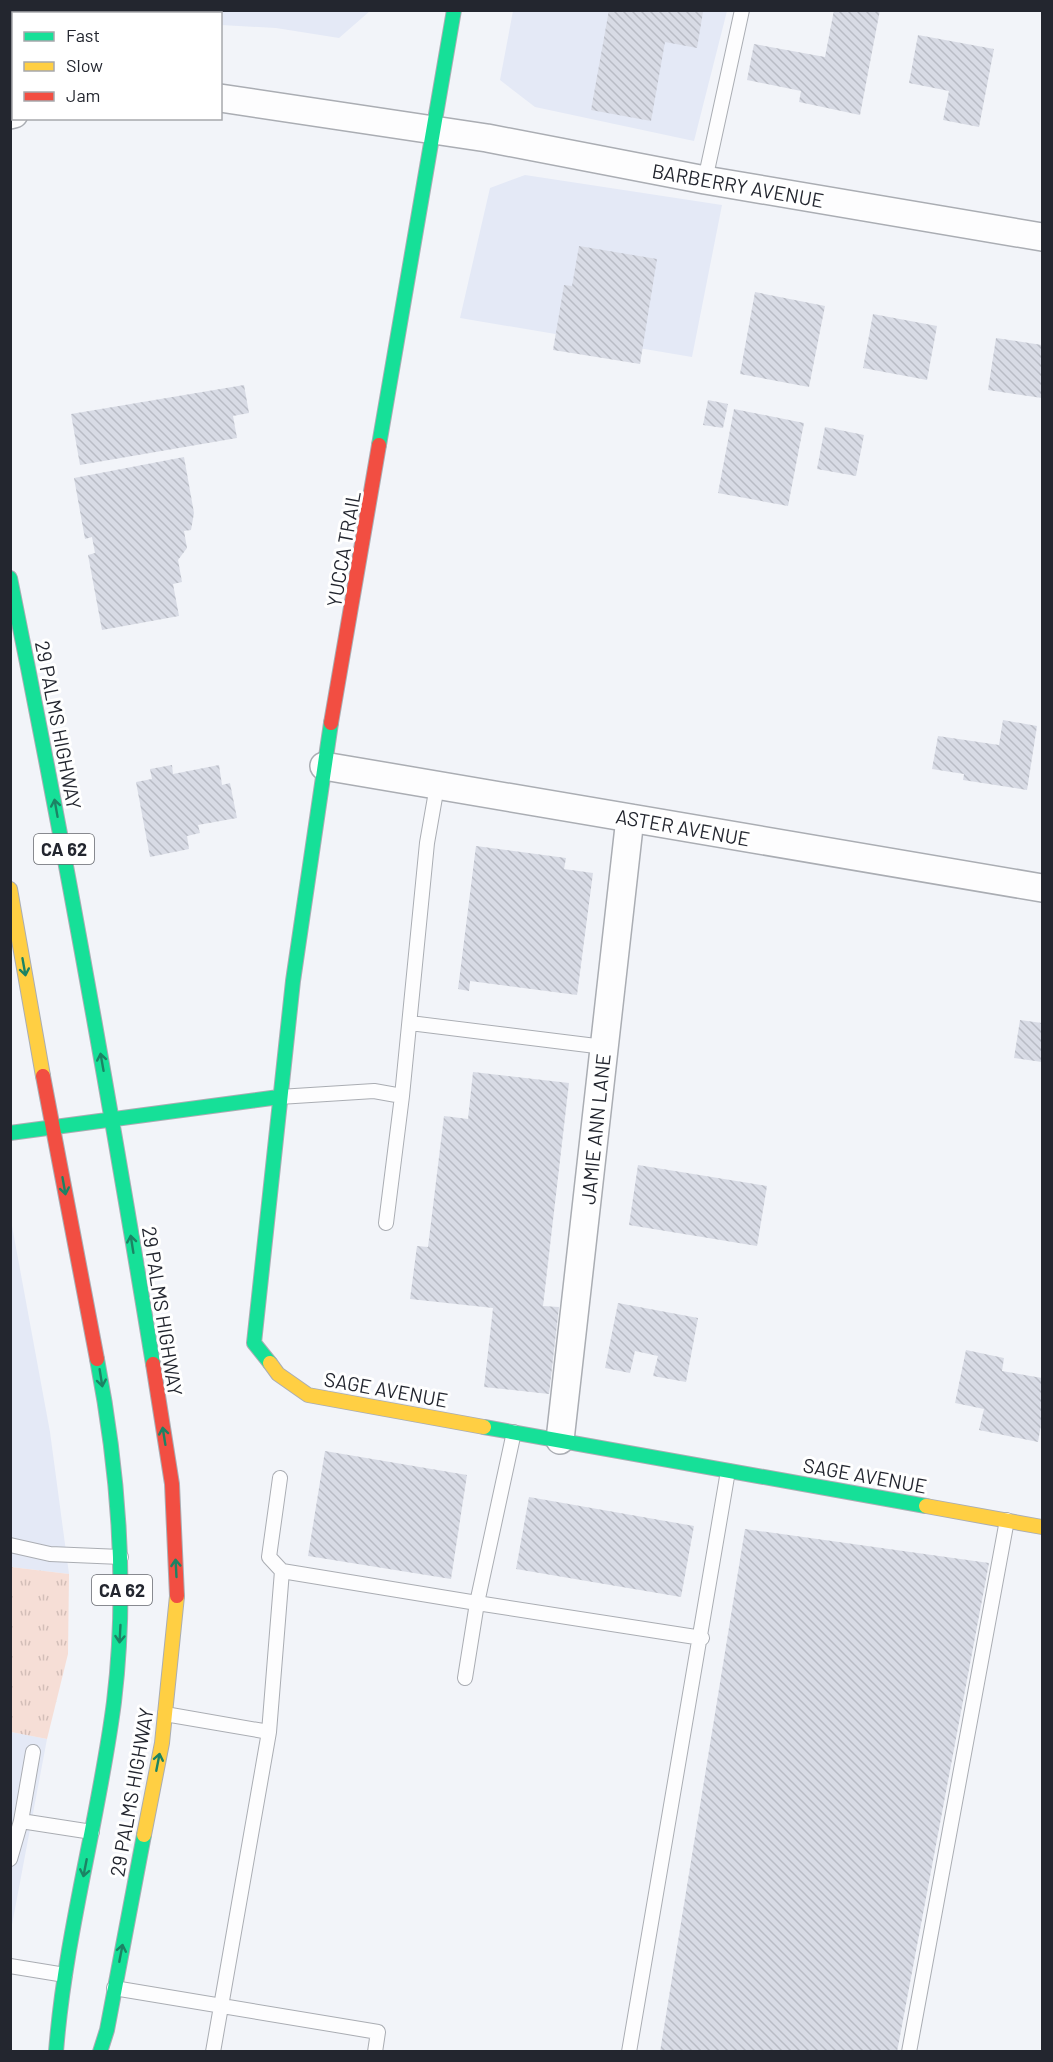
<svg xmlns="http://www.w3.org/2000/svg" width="1053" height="2062" font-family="Barlow,sans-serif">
  <defs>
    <pattern id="grass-tufts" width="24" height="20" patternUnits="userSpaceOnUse" patternTransform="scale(1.5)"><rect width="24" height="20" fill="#f6ded6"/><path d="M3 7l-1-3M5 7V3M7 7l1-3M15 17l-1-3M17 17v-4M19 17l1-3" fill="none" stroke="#d3beb8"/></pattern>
    <pattern id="building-back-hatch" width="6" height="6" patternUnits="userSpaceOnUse" patternTransform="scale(1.5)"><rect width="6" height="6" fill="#d8dbe5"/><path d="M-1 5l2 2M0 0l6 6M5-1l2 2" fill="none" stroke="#b9bcc5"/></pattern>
  </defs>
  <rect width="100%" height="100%" fill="#f2f4f9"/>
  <!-- built -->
  <path fill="#e4e9f6" d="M11,10H370V11L339,38L276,28L221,25L220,14H14L13,40L11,41Z
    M513,11H727L694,141L535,107L500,80Z
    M525,175L722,205L692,357L460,318L490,188Z
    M10,1215L50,1432L69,1574L11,1567Z
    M11,1732L47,1739L11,1930Z"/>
  <!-- grass -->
  <path fill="url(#grass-tufts)" d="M11,1567L69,1574L68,1654L47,1739L11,1732Z"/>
  <!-- building -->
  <path fill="url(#building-back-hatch)" d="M609,10L703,12L697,48L665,42L651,121L591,110Z
    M834,10H880L860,115L799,102L801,91L747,80L754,44L825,57Z
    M918,35L994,49L979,127L943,120L949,91L909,83Z
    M579,246L657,259L640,364L553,350L564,285L572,286Z
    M755,292L825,306L809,387L740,374Z
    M873,314L937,326L927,380L863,368Z
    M996,338L1042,345V398L988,390Z
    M244,385L249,413L233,416L237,438L80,465L71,414Z
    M708,400L728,404L723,428L703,425Z
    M734,409L804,423L788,506L718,493Z
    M825,427L864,435L856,476L817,469Z
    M184,457L194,513L191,530L184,531L187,548L178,560L182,582L173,584L179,616L102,630L88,555L95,553L92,537L85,539L74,478Z
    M1003,720L1037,726L1027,790L963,780L964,774L932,769L938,736L999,745Z
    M172,765L173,774L219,765L222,785L230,783L237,818L198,825L200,833L187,836L189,849L150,857L136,782L152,779L150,769Z
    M476,846L566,858L564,869L593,873L577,995L470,981L469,991L458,989Z
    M1020,1020L1042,1023V1062L1014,1058Z
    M473,1072L569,1083L543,1306L559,1307L549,1394L484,1387L493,1308L410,1299L417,1246L428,1247L444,1116L468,1119Z
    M638,1165L767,1186L757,1246L629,1225Z
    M618,1303L698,1318L686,1382L653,1376L658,1356L635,1351L630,1373L605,1368Z
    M966,1350L1004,1358L1002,1371L1042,1378V1419L1038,1442L979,1430L984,1409L955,1403Z
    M325,1451L467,1475L451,1579L308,1556Z
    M529,1497L694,1526L681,1597L516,1569Z
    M745,1529L989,1563L897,2052H660Z"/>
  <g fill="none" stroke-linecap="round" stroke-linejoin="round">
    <!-- lane casing -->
    <g stroke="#aaadb3" stroke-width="16">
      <path id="lane" d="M705,180L742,10
        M410,1023L604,1047
        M402,1096L427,843L437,786
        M279,1097L374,1091L402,1096L386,1223
        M514,1432L477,1603L702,1638
        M280,1478L269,1557L282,1571
        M10,1545L50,1554L121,1557
        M165,1714L269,1732
        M21,1821L33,1752
        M10,1859L21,1821L92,1832
        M10,1966L65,1975
        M114,1988L378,2032L375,2052
        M213,2052L269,1732L282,1571L477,1603L465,1678
        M629,2052L728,1471
        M909,2052L1007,1520"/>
    </g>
    <!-- street casing -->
    <g stroke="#aaadb3" stroke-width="30">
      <path id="street" d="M220,98L487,138L705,180L1042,237
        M10,115L14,114
        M324,766L1042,888
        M560,1440L630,818"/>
    </g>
    <!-- fast casing -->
    <g stroke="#aaadb3" stroke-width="16">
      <path id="fast" d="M379,445L454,10
        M10,578C63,839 110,1101 153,1364
        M10,1133L279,1097
        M270,1363L254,1343L293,981L331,723
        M484,1427L926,1506
        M56,2052C65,1934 99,1819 114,1702C128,1586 119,1473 97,1359
        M100,2052L107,2030L144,1835"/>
    </g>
    <!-- slow casing -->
    <g stroke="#aaadb3" stroke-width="16">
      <path id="slow" d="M10,889L43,1076
        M270,1363L278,1374L308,1395L484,1427
        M926,1506L1042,1527
        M144,1835L162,1743L177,1596"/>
    </g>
    <!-- jam casing -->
    <g stroke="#aaadb3" stroke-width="16">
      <path id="jam" d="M331,723L379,445
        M43,1076L97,1359
        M153,1364L172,1484L177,1596"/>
    </g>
    <!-- lane -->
    <use href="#lane" stroke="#fdfdfe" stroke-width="14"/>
    <!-- street -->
    <use href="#street" stroke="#fdfdfe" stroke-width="27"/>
    <!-- fast -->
    <use href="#fast" stroke="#16e098" stroke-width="14"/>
    <!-- slow -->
    <use href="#slow" stroke="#ffcf43" stroke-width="14"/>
    <!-- jam -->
    <use href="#jam" stroke="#f24e42" stroke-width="14"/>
  </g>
  <!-- one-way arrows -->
  <defs><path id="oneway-shaft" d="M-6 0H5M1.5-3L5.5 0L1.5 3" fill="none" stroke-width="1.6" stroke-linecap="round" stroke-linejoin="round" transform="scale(1.5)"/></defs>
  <g stroke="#1c8364">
    <use href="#oneway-shaft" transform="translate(56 808) rotate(-100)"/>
    <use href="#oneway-shaft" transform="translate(24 967) rotate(80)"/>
    <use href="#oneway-shaft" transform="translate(102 1062) rotate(-100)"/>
    <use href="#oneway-shaft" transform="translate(64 1186) rotate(80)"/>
    <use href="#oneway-shaft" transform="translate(132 1244) rotate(-99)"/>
    <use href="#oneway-shaft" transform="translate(101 1378) rotate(81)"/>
    <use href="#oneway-shaft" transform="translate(164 1436) rotate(-99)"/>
    <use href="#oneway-shaft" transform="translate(176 1568) rotate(-93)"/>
    <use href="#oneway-shaft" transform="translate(120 1634) rotate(93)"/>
    <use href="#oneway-shaft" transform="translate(158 1762) rotate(-79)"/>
    <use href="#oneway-shaft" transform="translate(85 1868) rotate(101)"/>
    <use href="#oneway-shaft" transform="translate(121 1953) rotate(-79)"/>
  </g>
  <g text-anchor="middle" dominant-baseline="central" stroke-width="6" stroke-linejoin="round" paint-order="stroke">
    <!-- shield labels -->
    <g fill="#fff" stroke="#65676d" stroke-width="1.5">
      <rect x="34" y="834" width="60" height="30" rx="4.5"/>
      <rect x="92" y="1575" width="60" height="30" rx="4.5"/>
    </g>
    <g font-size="18" font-weight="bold" fill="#23262f">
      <text x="64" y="849">CA 62</text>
      <text x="122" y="1590">CA 62</text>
    </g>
    <!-- street labels -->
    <g font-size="20" fill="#23262f" stroke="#fff">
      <text transform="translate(738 185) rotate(10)">BARBERRY AVENUE</text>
      <text transform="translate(343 549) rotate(-80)">YUCCA TRAIL</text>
      <text transform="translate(59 725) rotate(79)">29 PALMS HIGHWAY</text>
      <text transform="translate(683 827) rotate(10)">ASTER AVENUE</text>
      <text transform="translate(595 1129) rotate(-84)">JAMIE ANN LANE</text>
      <text transform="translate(163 1311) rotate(81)">29 PALMS HIGHWAY</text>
      <text transform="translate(386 1389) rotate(10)">SAGE AVENUE</text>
      <text transform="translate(865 1475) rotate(10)">SAGE AVENUE</text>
      <text transform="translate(131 1792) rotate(-80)">29 PALMS HIGHWAY</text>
    </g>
  </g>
  <!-- border -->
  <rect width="1053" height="2062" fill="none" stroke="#23262f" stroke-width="24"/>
  <!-- legend -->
  <rect x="12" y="12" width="210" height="108" fill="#ffffff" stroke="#a7a8ac" stroke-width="1.5"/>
  <rect x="24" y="32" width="30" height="9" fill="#16e098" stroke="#a7a8ac" stroke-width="1.5"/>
  <text x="66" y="42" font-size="18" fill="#23262f">Fast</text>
  <rect x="24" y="62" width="30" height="9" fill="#ffcf43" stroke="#a7a8ac" stroke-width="1.5"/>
  <text x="66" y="72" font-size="18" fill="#23262f">Slow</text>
  <rect x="24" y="92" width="30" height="9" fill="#f24e42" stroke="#a7a8ac" stroke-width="1.5"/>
  <text x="66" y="102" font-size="18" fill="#23262f">Jam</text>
</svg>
